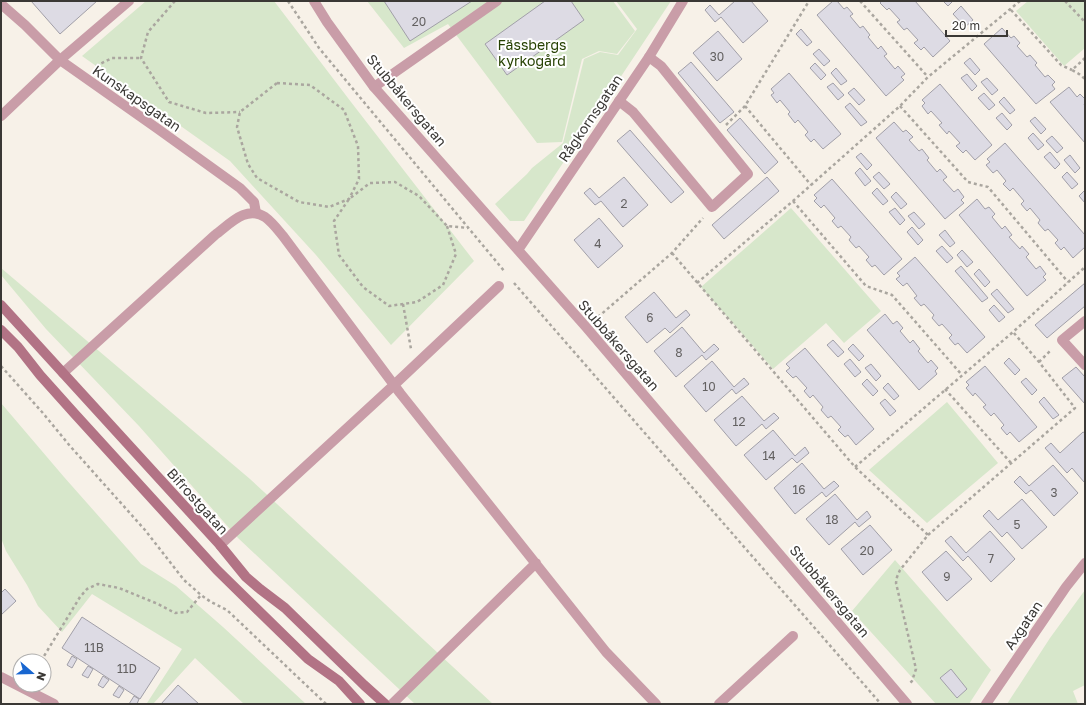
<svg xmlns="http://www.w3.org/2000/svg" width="1086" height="705" font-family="'Golos Text',sans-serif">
  <rect width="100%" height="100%" fill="#f7f1e8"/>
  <!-- green -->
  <path fill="#d7e7cb" d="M146,1H274L351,102L474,261L391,345L316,255L230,161L82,56Z
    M367,1H613L635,31L617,54L599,51L582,59L562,142L537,143L448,24L404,48Z
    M616,1H671L610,93L524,221H510L495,204L527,174L532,168L563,143L584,59L600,52L618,55L637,29Z
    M1028,1H1085V48L1064,66L1016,11Z
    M791,208L881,311L844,343L826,323L773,369L701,287Z
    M1,268L250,479L493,704H415L238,538L139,426L46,329L1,275Z
    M947,402L998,463L927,523L869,470Z
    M1,403L64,477L141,564L176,586L223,627L306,704H244L195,658L153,704H148L147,703L182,649L92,594L62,632L38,606L27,585L6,551L1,538Z
    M895,560L991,670L969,704H936L852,611Z
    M1085,590V685L1073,691L1078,704H1007L1050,638Z"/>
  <!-- building -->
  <path fill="#dddbe4" stroke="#a19fa8" d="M31,1H97L60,34Z
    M384,1H472L410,41Z
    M545,1H571L584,20L507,75L485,44Z
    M735,1H751L768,21L743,43L721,17L715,22L705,10L710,5L719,15Z
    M833,1H837L844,9L847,7L853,14L850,16L860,28L863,26L870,35L868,37L878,49L881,46L887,54L884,56L895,69L898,66L905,74L901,77L904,80L886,96L817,15Z
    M882,1H915L950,41L933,57L924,47L921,50L914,43L918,40L907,28L904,30L897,22L900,20L889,8L887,10L880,3Z
    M943,1H953L948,6Z
    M961,6L973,20L965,27L953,14Z
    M1002,28L1011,38L1014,36L1020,43L1017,46L1027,57L1030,55L1037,63L1035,65L1045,77L1048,75L1055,82L1052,85L1055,89L1036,104L984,44Z
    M801,29L812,42L807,46L796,34Z
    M718,31L742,59L717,81L693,53Z
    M819,49L830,61L824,66L813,54Z
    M970,58L980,70L975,75L964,63Z
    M691,62L734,112L720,123L678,73Z
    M815,63L826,75L821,80L810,68Z
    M836,68L847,81L841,85L831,73Z
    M789,73L841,134L823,149L814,139L811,142L805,135L808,132L798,120L795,123L788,114L790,112L780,100L777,103L771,95L774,93L771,89Z
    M967,74L977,86L972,91L961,78Z
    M987,78L998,90L992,95L981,82Z
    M833,83L844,95L838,100L827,87Z
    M940,84L992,145L975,160L966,150L963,153L956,146L960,143L949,131L947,134L939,125L942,123L931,111L928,114L922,106L925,103L922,100Z
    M1069,87L1077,97L1080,94L1085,99V103L1084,104L1085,106V143L1050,102Z
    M854,88L865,100L859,105L848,93Z
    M984,93L995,105L989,110L978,98Z
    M1004,97L1015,110L1010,114L999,102Z
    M850,103L867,122L861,126L845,107Z
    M1002,113L1012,125L1007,130L996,118Z
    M1035,117L1046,129L1041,134L1030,121Z
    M740,118L778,162L765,174L727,130Z
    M894,122L903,132L906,130L913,137L909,140L919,151L922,149L929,158L927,160L937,172L940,169L947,177L943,180L954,192L958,189L964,197L961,200L964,203L945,219L876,138Z
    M630,130L684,192L671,203L617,141Z
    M1033,133L1044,145L1038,150L1028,138Z
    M1052,136L1063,148L1057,153L1046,141Z
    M1005,143L1085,235V247L1073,258L1064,247L1061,250L1055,243L1058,240L1048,229L1045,231L1038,223L1040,220L1030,208L1027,211L1021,204L1024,201L1013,188L1010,191L1003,184L1006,181L997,170L993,173L986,165L990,162L987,159Z
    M1050,152L1060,164L1055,169L1044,157Z
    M861,153L872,165L867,170L856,157Z
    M1070,155L1080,168L1075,173L1064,160Z
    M860,168L871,181L865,186L855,173Z
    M879,172L890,184L884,189L873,177Z
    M1067,172L1078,184L1072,189L1062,177Z
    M624,177L648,205L623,227L601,201L595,205L584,193L590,188L599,198Z
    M767,177L779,191L724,239L712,225Z
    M832,179L902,259L884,275L875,265L872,267L866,260L869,257L859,246L856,248L849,240L851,237L841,226L838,228L832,221L835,218L824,205L821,208L814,201L817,198L814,195Z
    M877,188L888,201L883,205L872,193Z
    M1084,191L1085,192V203L1079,196Z
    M896,192L907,204L901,209L891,197Z
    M977,199L985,209L989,207L995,214L992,217L1002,229L1005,226L1012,235L1009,237L1020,249L1022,246L1029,254L1026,257L1036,269L1040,266L1046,274L1043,277L1046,280L1027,296L959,215Z
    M895,208L905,220L900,225L889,212Z
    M914,212L925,224L919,229L908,216Z
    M599,218L623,246L598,268L574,240Z
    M912,227L923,240L918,245L907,232Z
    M945,230L955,243L950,247L939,235Z
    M942,246L953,258L947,263L936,251Z
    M962,250L973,262L967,267L957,255Z
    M915,257L985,337L967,353L958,343L955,345L949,338L952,335L942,324L939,326L932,318L934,315L924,304L921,306L914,298L917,296L907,283L903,286L896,279L900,276L897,273Z
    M961,266L988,298L982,302L955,271Z
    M979,269L990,282L985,287L974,274Z
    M1085,283V306L1047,338L1035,325Z
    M997,289L1014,309L1008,313L991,294Z
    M654,292L676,318L686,310L690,315L670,333L665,328L647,343L625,317Z
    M994,305L1005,317L999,322L989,310Z
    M885,314L893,324L897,321L903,328L900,331L910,343L913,340L920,349L918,351L928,363L931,360L938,368L935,371L937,374L919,390L867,330Z
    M682,327L704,353L714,344L719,349L706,360L702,355L676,377L654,351Z
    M833,340L844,352L838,357L827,345Z
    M853,344L864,356L859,361L848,349Z
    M805,348L874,429L856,445L848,435L845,437L838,430L841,427L831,416L828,418L821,410L823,407L813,395L810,398L804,391L807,388L796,376L793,378L786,371L790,368L786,364Z
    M1009,358L1020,370L1015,375L1004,363Z
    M850,359L861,372L855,377L844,364Z
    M712,361L734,387L744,378L749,384L736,394L732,389L706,412L684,386Z
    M871,364L881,376L876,381L865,368Z
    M985,366L1037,427L1019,442L1010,432L1007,435L1001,428L1004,425L994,413L991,416L983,407L986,405L975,393L973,396L966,388L969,385L966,382Z
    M1076,367L1085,377V404L1062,378Z
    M1026,378L1037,390L1032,395L1021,382Z
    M867,379L878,391L873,396L862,384Z
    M888,383L899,396L894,400L883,388Z
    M742,396L764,421L774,413L779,418L766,429L762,424L736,446L714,420Z
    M1044,397L1059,415L1053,419L1039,402Z
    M885,399L896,411L890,416L880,403Z
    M773,430L795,456L805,447L809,453L797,463L792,458L766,480L744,455Z
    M1083,432L1085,433V481L1084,482L1072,468L1067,473L1045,448L1051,443L1060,453Z
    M802,463L824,489L834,481L839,486L826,497L822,492L795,514L774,488Z
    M1053,465L1078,493L1054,516L1031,490L1026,494L1014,482L1020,476L1029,486Z
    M835,494L857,520L867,511L871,517L859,527L855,522L829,545L806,519Z
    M1022,499L1047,527L1022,549L1007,532L1002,537L983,516L989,510L998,520Z
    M870,525L892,550L863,575L841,549Z
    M990,531L1015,559L991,582L968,556L963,561L945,541L951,536L966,553Z
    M946,551L972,579L947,601L922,572Z
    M5,589L16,601L1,615V593Z
    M82,617L160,668L140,699L62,648Z
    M72,656L77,659L72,668L67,665Z
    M88,666L93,669L88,678L82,675Z
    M951,669L967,689L957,698L940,678Z
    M103,676L109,680L103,688L98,685Z
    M178,685L199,704H161Z
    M119,686L124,690L119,698L113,695Z
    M134,696L139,699L137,704H129Z"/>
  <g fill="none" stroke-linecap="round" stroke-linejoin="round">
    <!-- path -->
    <path stroke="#aaa69f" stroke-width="2.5" stroke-dasharray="3 3" stroke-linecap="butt" d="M175,1L148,32L141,58L169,102L206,113L240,112
      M288,1L319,48L505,272
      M860,1L928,77
      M1065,1L1085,22
      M1011,10L1061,65L1072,70
      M1085,58L1072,70L1079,74L1085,79
      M96,66L112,58H141
      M277,83L310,85L344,110L358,146L359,179L349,199L329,207L299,202L257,178L248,164L237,127L240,112Z
      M745,106L811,185
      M900,106L968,182L988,187L1068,282
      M726,125L745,106L809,1
      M793,201L866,286L892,295L962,375
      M447,226L456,254L443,285L417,302L389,306L363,287L339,255L334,221L349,199L370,183L395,182L419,196L447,226L468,228
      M672,253L855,467L928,535L900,570L897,577L896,583L916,669L912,681L910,683
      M514,283L881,704
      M697,283L793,201L900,106L928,77L1020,1
      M403,304L411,349
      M598,317L672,253L703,218
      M1039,362L1051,350
      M1,366L42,412L70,446L145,530L184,580L201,595L211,602L227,610L326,704
      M945,389L1011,463
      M855,467L1013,332L1085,267
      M928,535L1075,408L1039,362L1013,332
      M41,661L80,597L87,589L98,584L119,588L158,604L175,613L187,612L201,595"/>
    <!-- lane -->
    <path stroke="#c99da8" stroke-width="10" d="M374,87L497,1
      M619,101L633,112L712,207L748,174L661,66L649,57
      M1085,321L1062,340L1085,365
      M63,373L215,235C230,224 246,205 265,217C272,222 278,230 283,236L400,393L606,652L656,704
      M220,545L394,385L499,286
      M392,704L536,563
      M719,704L793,636"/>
    <!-- street -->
    <path stroke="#c99da8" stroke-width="10" d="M314,1L327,22L374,87L586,327L907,704
      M1,4L25,25L60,60L158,129L240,188L254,202L256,213
      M1,116L60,60L129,1
      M518,250L649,57L683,1
      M1,677L54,704
      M986,704L1066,587L1085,563"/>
    <!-- secondary -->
    <path stroke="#b27385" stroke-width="10" d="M1,305L220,545L246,577L260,589L285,608L364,685L385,704
      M1,330L18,347L40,375L74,413L217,570L308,659L339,681L360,704"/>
  </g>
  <g text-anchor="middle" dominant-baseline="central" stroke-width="4" stroke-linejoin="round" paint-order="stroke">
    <!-- number labels -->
    <g font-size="12" fill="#636161">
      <text x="419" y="21">20</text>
      <text x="717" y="56">30</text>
      <text x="624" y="203">2</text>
      <text x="598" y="243">4</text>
      <text x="650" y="317">6</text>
      <text x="679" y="352">8</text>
      <text x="709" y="386">10</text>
      <text x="739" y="421">12</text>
      <text x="769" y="455">14</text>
      <text x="799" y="489">16</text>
      <text x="1054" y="492">3</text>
      <text x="832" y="519">18</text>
      <text x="1017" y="524">5</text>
      <text x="867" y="550">20</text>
      <text x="991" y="558">7</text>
      <text x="947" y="576">9</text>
      <text x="94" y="647">11B</text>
      <text x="127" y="668">11D</text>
    </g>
    <!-- park labels -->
    <g font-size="14" fill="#264102" stroke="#fff">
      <text x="532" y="44">Fässbergs<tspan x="532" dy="16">kyrkogård</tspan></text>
    </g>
    <!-- street labels -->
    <g font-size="14" fill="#3a3835" stroke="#fff">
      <text transform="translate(137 98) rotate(35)">Kunskapsgatan</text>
      <text transform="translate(407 100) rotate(50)">Stubbåkersgatan</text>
      <text transform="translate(590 118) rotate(-56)">Rågkornsgatan</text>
      <text transform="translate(619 345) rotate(49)">Stubbåkersgatan</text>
      <text transform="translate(198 501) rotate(48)">Bifrostgatan</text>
      <text transform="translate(830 591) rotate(50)">Stubbåkersgatan</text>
      <text transform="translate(1023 625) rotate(-56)">Axgatan</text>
    </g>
  </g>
  <!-- border -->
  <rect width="1086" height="705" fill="none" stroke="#3a3835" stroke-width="4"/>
  <!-- north arrow -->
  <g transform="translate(32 673) rotate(110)"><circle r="19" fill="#ffffff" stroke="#b0afae"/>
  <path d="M0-3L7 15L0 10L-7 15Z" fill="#1866d0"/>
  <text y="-6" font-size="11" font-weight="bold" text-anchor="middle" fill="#3a3835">N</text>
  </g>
  <!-- scale -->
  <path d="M946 30v6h61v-6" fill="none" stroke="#3a3835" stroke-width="2"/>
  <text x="952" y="30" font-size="12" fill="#3a3835" stroke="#ffffff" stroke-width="3" paint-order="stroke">20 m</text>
</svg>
